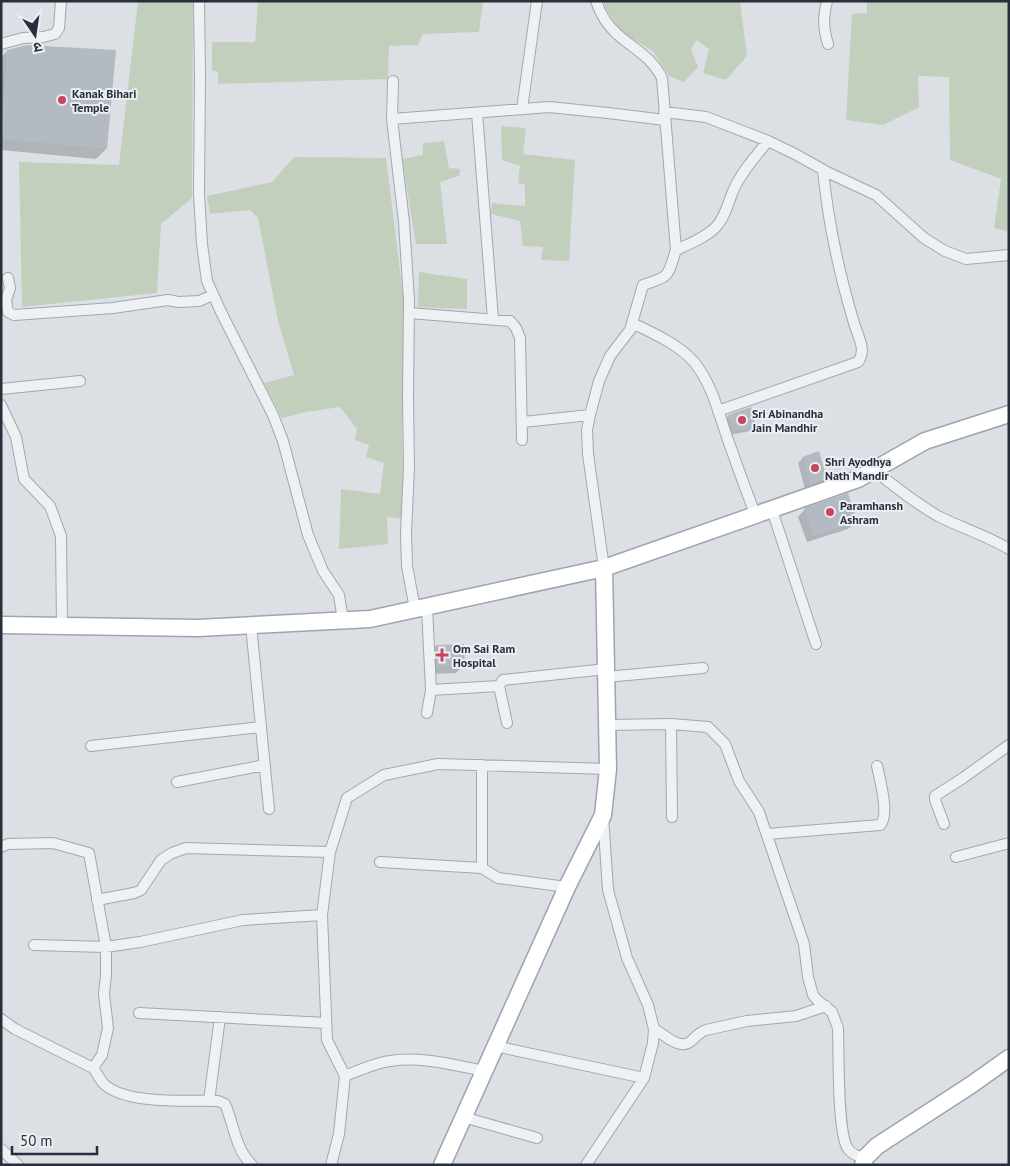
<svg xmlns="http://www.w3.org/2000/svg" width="1010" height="1166" font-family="'PT Sans','Noto Sans Devanagari',sans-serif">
  <rect width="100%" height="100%" fill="#dce0e5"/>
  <!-- grass -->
  <path fill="#c3cfbd" d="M138,1H193L192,198L161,224L157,293L22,307L19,162L119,165Z
    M258,1H483L479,32L423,34L418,45L389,46L388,79L218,84V72L212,70V42H255Z
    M603,1H740L747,56L726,80L703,73L709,49L697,40L691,49L698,67L684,82L669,76L653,51L621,32L606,9Z
    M867,1H1009V232L994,228L1001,179L950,160L949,77L918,76L919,107L883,125L846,120L852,14L867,13Z
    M501,126L526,128L523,154L575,160L569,261L541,260L543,247L523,246L520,221L491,214L492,203L525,206V185L518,183L520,166L502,160Z
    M444,141L449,168L460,169L459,176L440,182L447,244H416L402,159L423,155V143Z
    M294,157L386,158L405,311L402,394L403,519L387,517L388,544L339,549L341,489L380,494L384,463L366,457L369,445L355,440L357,429L340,407L306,412L282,418L264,383L294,375L278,321L258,218L250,210L210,214L207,196L272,182Z
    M419,272L467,279V309L418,307Z"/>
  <!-- shadow -->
  <path fill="#0003" d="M8,51L106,149L96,159L1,150V57Z
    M728,416L754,426L750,431L728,435L724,421Z
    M803,458L826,479L821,484L805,489L798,463Z
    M805,509L856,522L848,529L807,542L798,517Z
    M436,646L464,665L456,673L430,674L429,653Z"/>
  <!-- building -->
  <path fill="#b3bac2" d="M27,45L116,50L107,149L1,139L7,50Z
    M751,407L756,427L732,431L728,415Z
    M819,451L827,479L810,485L802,457Z
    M848,493L857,522L814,536L804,508Z
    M464,644L465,666L437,667L436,645Z"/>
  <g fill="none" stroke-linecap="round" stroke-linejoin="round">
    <!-- street casing -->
    <g stroke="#a2a7af" stroke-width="12">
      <path id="street" d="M199,1L200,77L199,193L202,244L207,281L221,312L273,415L283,441L308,535L323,571L339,595L343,620
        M596,1C600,13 608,26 617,34C635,50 651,56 662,78L676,250C667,277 671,276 643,285L630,330L610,356L599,381L590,415L587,430L588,454L604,568
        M827,1C823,17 823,28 828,44
        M1,44L23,38L43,37L55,34L59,28L61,1
        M393,81L392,119L404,222L409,300L408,397L409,468L406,533L407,566L415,609
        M522,109L537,1
        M664,112L706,117L768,141L795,154L829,173L876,195L924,238L945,251L966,259L1009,255
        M477,113L493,319
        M392,119L549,107L608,113L665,120
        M676,250C689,244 705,238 716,227C726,216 728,202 734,189C742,171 756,156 768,141
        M8,278L10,288L6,300L8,312L14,315L113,308L168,300L178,302L199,301L213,295
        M409,313L510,321L516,328L520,338L522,440
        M632,323C653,333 678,344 694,362C712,384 719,414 728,440C737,465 746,491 756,516
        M1,389L80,381
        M1,405L16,437L24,479L50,506L61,536L62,626
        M718,411L858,362C867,350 858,337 854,323C839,273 828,222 823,170
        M523,422L590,415
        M874,470C895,487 915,503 938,516C961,528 986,535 1009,549
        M772,510L816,644
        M427,607L431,690L427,713
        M251,625L269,809
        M606,677L703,668
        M431,690L499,686
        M507,723L499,686L503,680L606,669
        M671,724L672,817
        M607,725L671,724L708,727L725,744L739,781L759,812L804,944L808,977L813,995L817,1000L832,1012L838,1028C839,1052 837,1133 848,1149C853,1155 858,1156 865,1158
        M91,746L261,727
        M482,765V868L498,878L567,887
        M177,782L265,765
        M944,824L935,800V796L963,778L1009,745
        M767,834L880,825C890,816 880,780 877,766
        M1,847L8,844L53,843L89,853L106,947L34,945
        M956,857L1009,843
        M380,862L482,868
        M97,900L134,893L141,890L161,860L172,853L186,848L330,852
        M322,915L327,1040L345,1076L339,1134L331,1165
        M139,1013L326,1023
        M1,1019L15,1029L93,1068L102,1055L108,1028L104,994L106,975V947L140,942L243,920L322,915L330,852L347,798L384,775L438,764L608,769
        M654,1029C664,1034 679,1050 690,1042C695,1038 699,1032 706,1030L747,1021L796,1016L826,1006
        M495,1046L644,1078
        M93,1068C97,1073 100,1080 104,1084C126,1105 189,1100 218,1101L225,1104C234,1124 235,1149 252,1165
        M345,1076C360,1070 375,1063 390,1061C422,1056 453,1065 484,1071
        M209,1101L220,1017
        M463,1117L537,1138
        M1,1149L18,1165
        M586,1165L644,1078L653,1043L654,1029L648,1005L627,958L608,890L603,816"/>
    </g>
    <!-- primary casing -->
    <g stroke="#9ca5b0" stroke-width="19">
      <path id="primary" d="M1,625L198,628L370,619L604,568L858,479L925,441L1009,414
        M442,1165L567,887L603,815L608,769L604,568
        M863,1165L865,1158L877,1146L971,1085L1009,1058"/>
    </g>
    <!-- street -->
    <use href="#street" stroke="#eef1f4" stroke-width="10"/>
    <!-- primary -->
    <use href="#primary" stroke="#fff" stroke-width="16"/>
  </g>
  <!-- markers -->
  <g fill="#c7455f" stroke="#ebeff3" stroke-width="2">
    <circle cx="62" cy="100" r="5"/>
    <circle cx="742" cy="420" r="5"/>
    <circle cx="815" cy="468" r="5"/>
    <circle cx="830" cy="512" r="5"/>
    <path d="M439.5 647.5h5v5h5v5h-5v5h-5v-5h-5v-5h5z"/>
  </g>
  <g text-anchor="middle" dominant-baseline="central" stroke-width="4" stroke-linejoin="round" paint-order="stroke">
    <!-- poi labels -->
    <g font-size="12" font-weight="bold" fill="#262f3b" stroke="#ebeff3" text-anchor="start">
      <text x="72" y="93">Kanak Bihari<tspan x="72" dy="14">Temple</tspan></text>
      <text x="752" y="413">Sri Abinandha<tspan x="752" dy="14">Jain Mandhir</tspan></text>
      <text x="825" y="461">Shri Ayodhya<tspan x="825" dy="14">Nath Mandir</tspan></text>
      <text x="840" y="505">Paramhansh<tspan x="840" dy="14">Ashram</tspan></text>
      <text x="453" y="648">Om Sai Ram<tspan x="453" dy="14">Hospital</tspan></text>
    </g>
  </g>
  <!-- border -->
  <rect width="1010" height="1166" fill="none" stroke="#262f3b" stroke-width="5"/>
  <!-- north arrow -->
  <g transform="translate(35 35) rotate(167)" stroke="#ebeff3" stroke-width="4" paint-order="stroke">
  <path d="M0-4L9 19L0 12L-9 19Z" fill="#262f3b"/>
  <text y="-8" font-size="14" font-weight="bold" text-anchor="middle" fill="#262f3b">उ</text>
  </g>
  <!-- scale -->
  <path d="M12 1146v8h85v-8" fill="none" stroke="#262f3b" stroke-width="2.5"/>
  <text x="20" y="1146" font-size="15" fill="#262f3b" stroke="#ebeff3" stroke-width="4" paint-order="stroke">50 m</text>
</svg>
